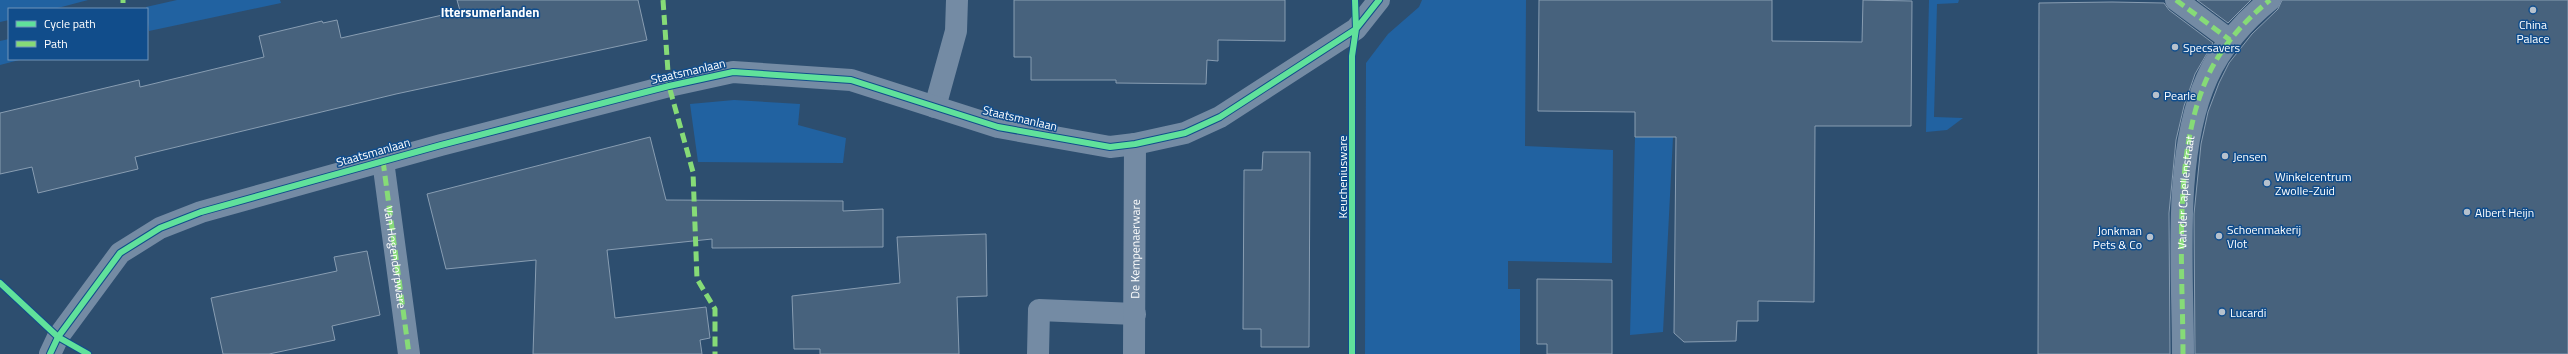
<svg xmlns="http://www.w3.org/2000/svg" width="2568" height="354" font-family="'Titillium Web',sans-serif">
  <rect width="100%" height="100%" fill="#2d4e6f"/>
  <!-- green -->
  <path fill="#2162a1" d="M0,0H88L54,9H9V20L0,22Z
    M177,0H280L281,3L149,31L146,7Z
    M1422,0H1526L1525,146L1613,150L1612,263L1508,261V289H1520V354H1365L1366,63L1388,34L1419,7Z
    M1929,0H1959L1958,3L1937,4L1934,117L1963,118L1947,130L1926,132Z
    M9,39V59H23L0,65V41Z
    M734,100L800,104L798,125L846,138L843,163L698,162L690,104Z
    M1635,137H1673L1663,332L1630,335Z"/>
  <!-- building -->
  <path fill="#47627d" stroke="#889db2" d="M457,0H638L647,40L396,94L135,157L138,169L38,193L32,167L0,174V113L139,80L140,87L264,57L259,36L322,21L323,23L337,20L341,38L460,11Z
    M1014,0H1285V41L1218,40V61L1207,60L1206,84L1116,83V80H1031V57H1014Z
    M1539,0H1772V41L1862,42L1863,0L1912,1L1911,126H1815L1814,302L1758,301V321H1737L1736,341L1684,342L1674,333L1676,137H1635V112L1538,111Z
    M2197,0H2251L2228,23Z
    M2282,0H2568V354H2195L2194,214L2201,144L2208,112L2219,83L2229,63L2252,34L2278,9Z
    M2112,2L2164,3L2169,10L2213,43L2195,74L2184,106L2176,140L2169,213L2170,354H2038L2039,3Z
    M650,137L666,200L843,201V211L883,209V247L712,248V239L607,250L615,318L706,307L710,338L700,340L702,354H533L536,260L446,269L427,194Z
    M1263,152H1310L1309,347H1261V329H1243L1244,170H1262Z
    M986,234L987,296L957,297L959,354H820V349H794L792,296L900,283L897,237Z
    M367,251L380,315L332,326L335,340L269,354H223L211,298L337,271L334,257Z
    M1537,279L1612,280V354H1547V344H1537Z"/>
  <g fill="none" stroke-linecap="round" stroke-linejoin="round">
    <!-- street -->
    <g stroke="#748ba4" stroke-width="22">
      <path d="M2176,0L2230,40"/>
      <path d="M935,107L956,31L957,0"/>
      <path id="s1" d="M383,161L409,354"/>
      <path d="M50,354L58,337L120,253L160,228L201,212L441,145L669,86L733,72L851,80L998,127L1110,147L1135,144L1185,133L1220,117L1356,29L1379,0"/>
      <path d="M1038,354L1039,310L1135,314"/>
      <path id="s2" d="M1134,354L1135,144"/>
      <path id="s3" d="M2183,354C2183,269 2172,156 2207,78C2220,48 2245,20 2270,0"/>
    </g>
    <!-- quiet -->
    <path stroke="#86db77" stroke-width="5" stroke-dasharray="10 5" stroke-linecap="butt" d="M123,0V3
      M663,0L669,86L693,172L697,279L715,309V354
      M2176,0L2230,40
      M383,161L409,354
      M2183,354C2183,269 2172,156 2207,78C2220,48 2245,20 2270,0"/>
    <!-- cycleway casing -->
    <g stroke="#114d8b" stroke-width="8">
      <path id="cycleway" d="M0,283L58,337L88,354
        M50,354L58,337L120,253L160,228L201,212L441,145L669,86L733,72L851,80L998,127L1110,147L1135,144L1185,133L1220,117L1356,29L1379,0
        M1352,354V56L1356,29L1355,0"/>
    </g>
    <!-- cycleway -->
    <use href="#cycleway" stroke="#60e19b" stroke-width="6"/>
  </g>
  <!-- markers -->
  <g fill="#b6c1cd" stroke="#114d8b" stroke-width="1.5">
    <circle cx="2533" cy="10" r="4"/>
    <circle cx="2175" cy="47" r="4"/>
    <circle cx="2156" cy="95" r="4"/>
    <circle cx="2225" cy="156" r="4"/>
    <circle cx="2267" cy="183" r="4"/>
    <circle cx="2467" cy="212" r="4"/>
    <circle cx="2219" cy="236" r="4"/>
    <circle cx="2150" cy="237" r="4"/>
    <circle cx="2222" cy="312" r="4"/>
  </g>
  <g text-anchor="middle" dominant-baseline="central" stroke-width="3" stroke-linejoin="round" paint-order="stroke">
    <!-- poi labels -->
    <g font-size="12" fill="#fff" stroke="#114d8b" text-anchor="start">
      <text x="2533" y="24" text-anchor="middle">China<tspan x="2533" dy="14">Palace</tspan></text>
      <text x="2183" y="47">Specsavers</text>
      <text x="2164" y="95">Pearle</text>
      <text x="2233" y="156">Jensen</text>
      <text x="2275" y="176">Winkelcentrum<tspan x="2275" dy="14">Zwolle-Zuid</tspan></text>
      <text x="2475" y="212">Albert Heijn</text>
      <text x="2227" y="229">Schoenmakerij<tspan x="2227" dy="14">Vlot</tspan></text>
      <text x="2142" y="230" text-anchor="end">Jonkman<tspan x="2142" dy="14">Pets &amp; Co</tspan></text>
      <text x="2230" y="312">Lucardi</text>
    </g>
    <!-- street labels -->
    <g font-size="12" fill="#fff" stroke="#114d8b">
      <text transform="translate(688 71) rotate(-13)">Staatsmanlaan</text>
      <text transform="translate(1020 118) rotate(13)">Staatsmanlaan</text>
      <text transform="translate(373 152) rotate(-16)">Staatsmanlaan</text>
      <text transform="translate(1342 177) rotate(-90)">Keucheniusware</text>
      <text stroke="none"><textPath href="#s3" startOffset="162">Van der Capellenstraat</textPath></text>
      <text stroke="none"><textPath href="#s2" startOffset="105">De Kempenaerware</textPath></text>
      <text stroke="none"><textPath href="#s1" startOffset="97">Van Hogendorpware</textPath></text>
    </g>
    <!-- neighbourhood labels -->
    <g font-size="13" font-weight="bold" fill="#fff" stroke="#114d8b">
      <text x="490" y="12">Ittersumerlanden</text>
    </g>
  </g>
  <!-- legend -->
  <rect x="8" y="8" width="140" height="52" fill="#114d8b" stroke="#7094b9"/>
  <rect x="16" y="21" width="20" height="6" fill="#60e19b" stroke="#7094b9"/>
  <text x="44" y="28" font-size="12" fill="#ffffff">Cycle path</text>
  <rect x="16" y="41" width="20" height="6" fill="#86db77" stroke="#7094b9"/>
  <text x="44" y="48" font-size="12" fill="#ffffff">Path</text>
</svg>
